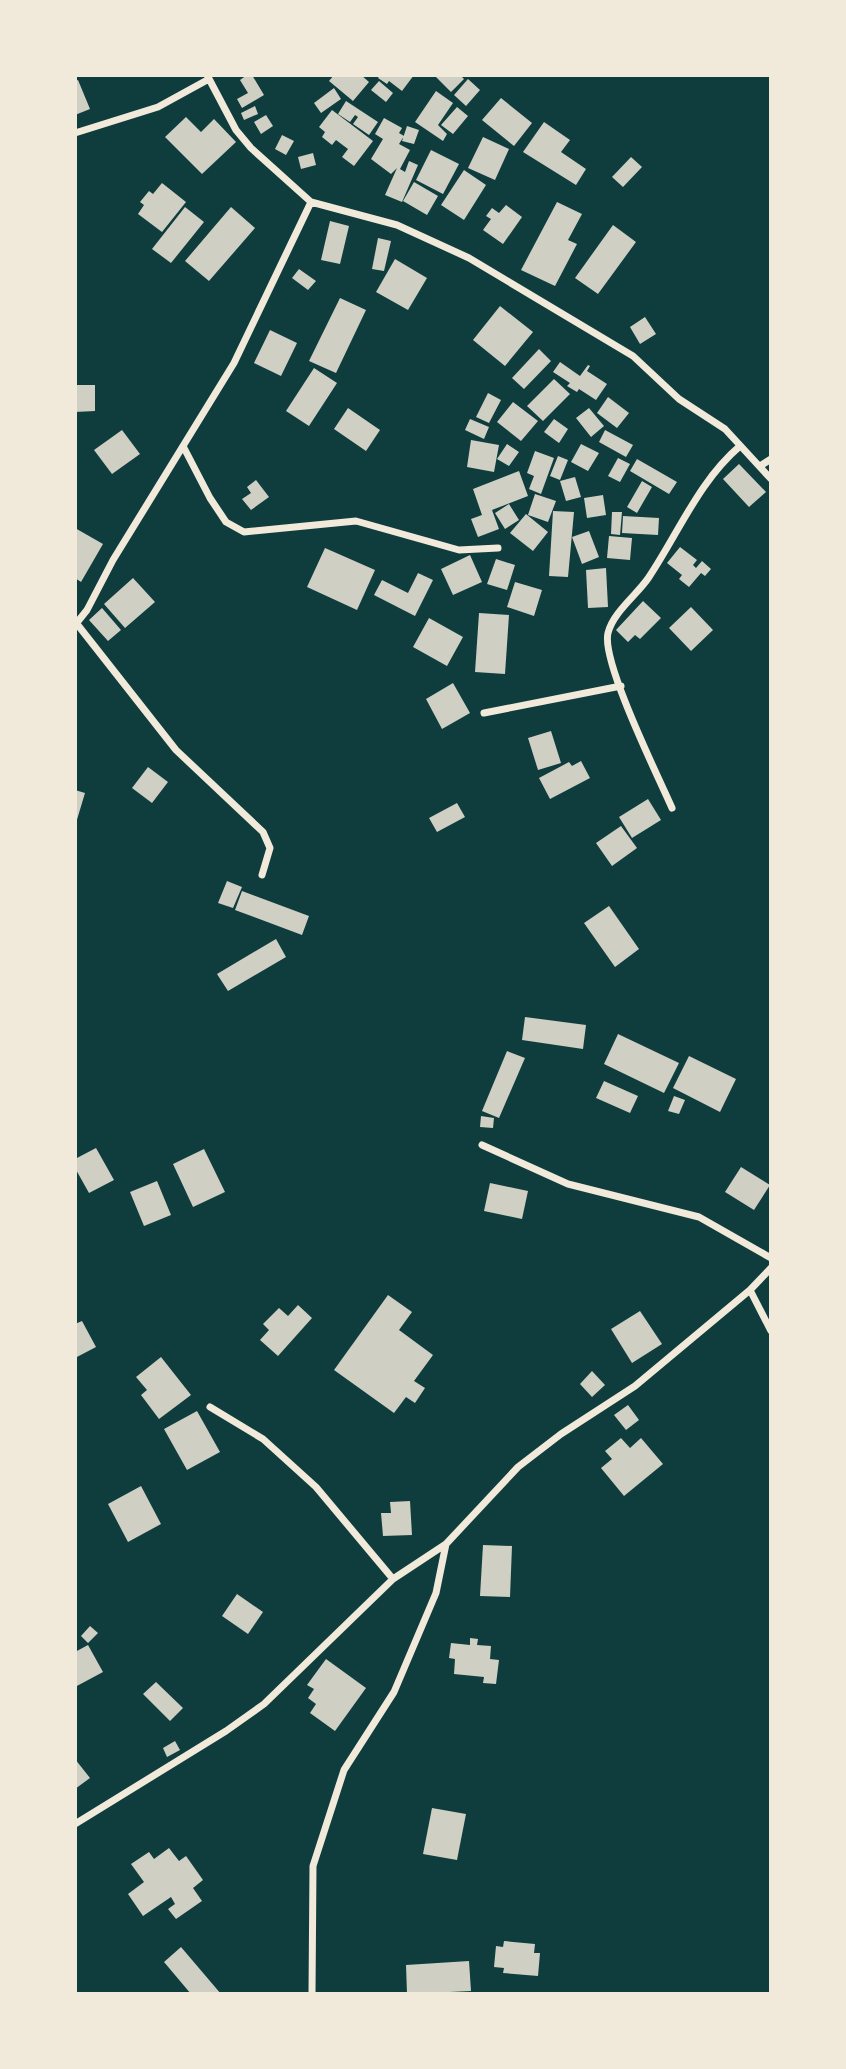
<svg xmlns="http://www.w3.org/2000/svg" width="846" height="2069" font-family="Arial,sans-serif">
  <rect width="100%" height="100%" fill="#0f3d3e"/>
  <!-- building -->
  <path fill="#cfcfc3" d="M247,75H252L264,95L242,108L237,99L248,93L240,80Z
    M334,75H361L369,82L353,101L329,81Z
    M380,75H414L402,91L389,81L387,84L378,78Z
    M460,75L464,79L451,92L436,77Z
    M468,79L480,90L466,106L454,95Z
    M78,80L90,109L75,115V81Z
    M379,81L393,93L386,102L371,90Z
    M334,88L341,99L321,113L314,103Z
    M436,91L453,103L438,125L447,134L443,141L415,122Z
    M501,98L532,123L514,146L482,120Z
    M346,101L378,122L369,135L353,124L358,117L355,115L350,122L338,114Z
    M255,106L258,114L244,120L241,113Z
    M457,107L468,116L453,134L441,125Z
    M332,110L373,141L354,166L342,157L348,149L336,140L332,145L322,137L325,132L319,127Z
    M266,115L273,126L261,134L254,122Z
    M186,117L201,132L214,119L236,142L202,174L165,137Z
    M384,118L402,128L399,133L404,136L399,144L410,150L400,169L405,172L409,161L418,165L402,202L385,195L397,168L391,174L371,159L383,139L375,134Z
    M544,122L570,140L561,152L586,169L576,185L523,152Z
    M407,126L419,130L414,144L402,141Z
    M282,135L294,141L286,155L275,149Z
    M483,137L509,149L495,180L468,168Z
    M431,150L459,164L443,194L416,180Z
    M313,153L316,165L301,169L298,157Z
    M631,157L642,167L623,187L612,177Z
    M464,170L486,185L464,220L441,205Z
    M414,182L438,196L427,215L403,201Z
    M162,183L186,202L162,232L138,214L144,205L140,202L149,191L153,194Z
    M557,202L582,214L568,240L577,244L555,286L521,270Z
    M506,205L522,217L503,244L483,230L491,219L486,216L492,208L499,213Z
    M185,207L204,222L171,263L152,249Z
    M231,207L255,228L209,281L185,261Z
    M330,221L349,226L340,264L321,260Z
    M613,225L636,242L598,294L575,278Z
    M378,238L391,241L384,271L372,269Z
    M395,259L427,278L408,310L376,292Z
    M299,269L316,281L308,290L292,278Z
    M340,298L366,310L336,373L309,361Z
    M500,306L533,332L505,366L473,340Z
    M645,317L656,334L640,344L630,327Z
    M270,330L297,343L281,376L254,363Z
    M539,349L551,361L524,389L512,378Z
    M560,362L580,376L588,365L590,366L587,371L607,384L596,400L579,389L577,392L567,386L570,383L553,372Z
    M314,368L337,383L309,426L286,411Z
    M554,379L570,394L543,421L527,406Z
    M75,385H95V411L75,412Z
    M488,393L501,400L489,423L476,417Z
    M608,397L629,413L617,428L597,413Z
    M513,402L538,421L521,441L497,422Z
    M348,408L380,430L366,451L334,429Z
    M589,408L604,426L591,437L576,418Z
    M470,419L489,427L484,439L465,430Z
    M554,419L568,429L559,443L544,432Z
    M122,430L140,454L112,474L94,450Z
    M605,430L633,445L626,457L599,442Z
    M471,440L499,445L494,472L467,467Z
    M507,444L519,452L509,466L497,459Z
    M581,444L599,453L588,471L571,462Z
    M535,451L554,458L541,494L529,489L534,476L527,473Z
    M558,456L568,460L560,480L550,476Z
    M618,458L630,464L620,482L608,476Z
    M637,459L677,482L669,494L630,471Z
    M739,464L766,492L749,507L723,479Z
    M519,471L528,496L492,510L499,529L478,537L471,519L482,515L473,489Z
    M575,477L581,497L566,501L560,481Z
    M256,480L269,497L251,510L242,499L251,493L247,487Z
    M642,481L652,487L637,513L627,507Z
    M535,494L556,501L548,522L528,515Z
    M603,495L606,515L587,518L584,498Z
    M509,504L519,520L505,529L495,513Z
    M553,511L574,512L568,577L549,576Z
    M612,512H622L620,535L611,534Z
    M526,514L548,532L533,551L510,533Z
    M623,516L659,518L658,535L622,533Z
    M75,528L103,544L81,582L75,578Z
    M589,531L599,557L582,564L572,537Z
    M609,536L632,538L630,560L607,558Z
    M680,547L697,560L693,565L696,568L702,561L711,569L705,576L701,573L689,587L679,579L682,575L667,563Z
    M325,548L375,570L357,610L307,587Z
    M470,555L482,582L453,595L441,569Z
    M496,559L515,565L507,590L487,584Z
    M606,568L608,607L588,608L586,570Z
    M418,573L433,580L415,616L374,595L382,580L408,593Z
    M133,578L155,602L125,628L104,604Z
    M515,582L542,590L534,616L507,607Z
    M643,601L661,618L640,639L635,635L628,642L616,630Z
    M691,607L713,630L691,651L669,628Z
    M102,608L121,630L108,641L89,620Z
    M479,613L509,615L505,674L475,672Z
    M429,618L463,637L447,666L413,647Z
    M453,683L470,713L442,729L426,699Z
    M551,731L561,763L538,770L528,738Z
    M581,761L590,778L550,799L539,778L569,762L572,766Z
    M148,767L168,782L152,803L132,788Z
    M75,790L85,793L76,823H75Z
    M648,799L661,820L632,838L619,817Z
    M457,803L465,817L437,832L429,818Z
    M621,826L637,848L612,866L596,843Z
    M227,881L242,887L233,908L218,903Z
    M242,891L309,916L302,935L235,910Z
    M609,906L639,949L615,967L584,923Z
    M276,939L286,957L228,991L217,974Z
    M525,1017L586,1025L583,1049L522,1040Z
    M618,1034L679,1063L664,1093L604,1064Z
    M507,1051L525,1058L499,1118L482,1111Z
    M689,1056L736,1079L720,1112L673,1088Z
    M604,1081L638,1096L630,1113L596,1098Z
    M674,1096L685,1100L679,1114L668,1111Z
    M481,1116L494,1118L493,1128L480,1127Z
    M96,1148L114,1180L89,1193L75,1168V1159Z
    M204,1149L225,1192L193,1207L173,1164Z
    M741,1167L770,1185L754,1210L725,1192Z
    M157,1181L171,1215L144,1226L130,1192Z
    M490,1183L528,1191L522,1219L484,1211Z
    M388,1295L412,1312L399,1330L433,1355L414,1381L425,1388L415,1403L406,1397L394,1413L334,1370Z
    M298,1305L312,1318L278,1356L260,1340L269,1330L263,1324L279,1308L288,1316Z
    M640,1311L662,1344L632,1363L611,1329Z
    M82,1321L96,1347L75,1358V1324Z
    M161,1357L191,1395L159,1419L141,1395L147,1390L136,1377Z
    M592,1371L605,1385L592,1397L580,1384Z
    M628,1405L639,1420L626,1430L614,1415Z
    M197,1411L220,1452L187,1470L164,1429Z
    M621,1438L630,1448L641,1438L663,1464L624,1496L601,1468L612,1459L605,1451Z
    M141,1486L161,1524L128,1542L108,1504Z
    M410,1501L412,1535L383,1536L381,1513H391L390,1502Z
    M483,1545L512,1546L510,1597L480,1596Z
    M237,1594L263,1612L248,1634L222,1616Z
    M90,1626L98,1633L88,1643L81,1636Z
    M470,1638L478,1639L477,1645L491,1646L490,1659L499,1660L496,1684L483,1683L484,1677L454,1674L455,1659L449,1658L451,1643L470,1645Z
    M88,1645L103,1672L75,1687V1652Z
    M326,1659L366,1688L335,1731L310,1713L316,1704L308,1698L314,1689L307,1685Z
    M156,1682L183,1708L170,1721L143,1694Z
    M175,1741L180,1750L167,1757L163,1748Z
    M75,1759L90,1778L75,1789Z
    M432,1808L466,1814L457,1860L423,1854Z
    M169,1848L179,1861L186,1856L203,1880L193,1888L202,1901L176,1919L168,1909L175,1904L171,1897L143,1916L128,1894L144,1882L131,1864L149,1852L154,1859Z
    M504,1941L535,1944L534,1953H540L538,1976L503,1973L504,1968L494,1967L496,1946L503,1947Z
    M181,1947L221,1994H191L164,1962Z
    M469,1961L471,1991L407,1994L406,1965Z"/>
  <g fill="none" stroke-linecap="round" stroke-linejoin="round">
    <!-- minor -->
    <path stroke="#f1e9da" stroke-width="7" d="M207,75L236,130L251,148L311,202L397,225L469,258L633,356L679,399L725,429L771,479
      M75,133L158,107L209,79
      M183,446L210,498L226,522L244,532L356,521L459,550L498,548
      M760,466L771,459
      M77,624L176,750L263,832L270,848L262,875
      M75,625L87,610L113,560L234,363L311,202
      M484,713L621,686
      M672,808C658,776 601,661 608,633C613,612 638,594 649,577C679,532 699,481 740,446
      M482,1145L568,1184L699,1217L771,1258
      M750,1290L771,1331
      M210,1407L263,1439L316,1487L393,1579
      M75,1824L226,1731L264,1704L393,1579L446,1544L518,1467L561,1434L635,1386L750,1290L771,1268
      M312,1994L313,1866L344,1770L394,1692L436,1593L446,1544"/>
  </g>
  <!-- border -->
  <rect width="846" height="2069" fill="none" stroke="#f1e9da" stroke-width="154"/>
</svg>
